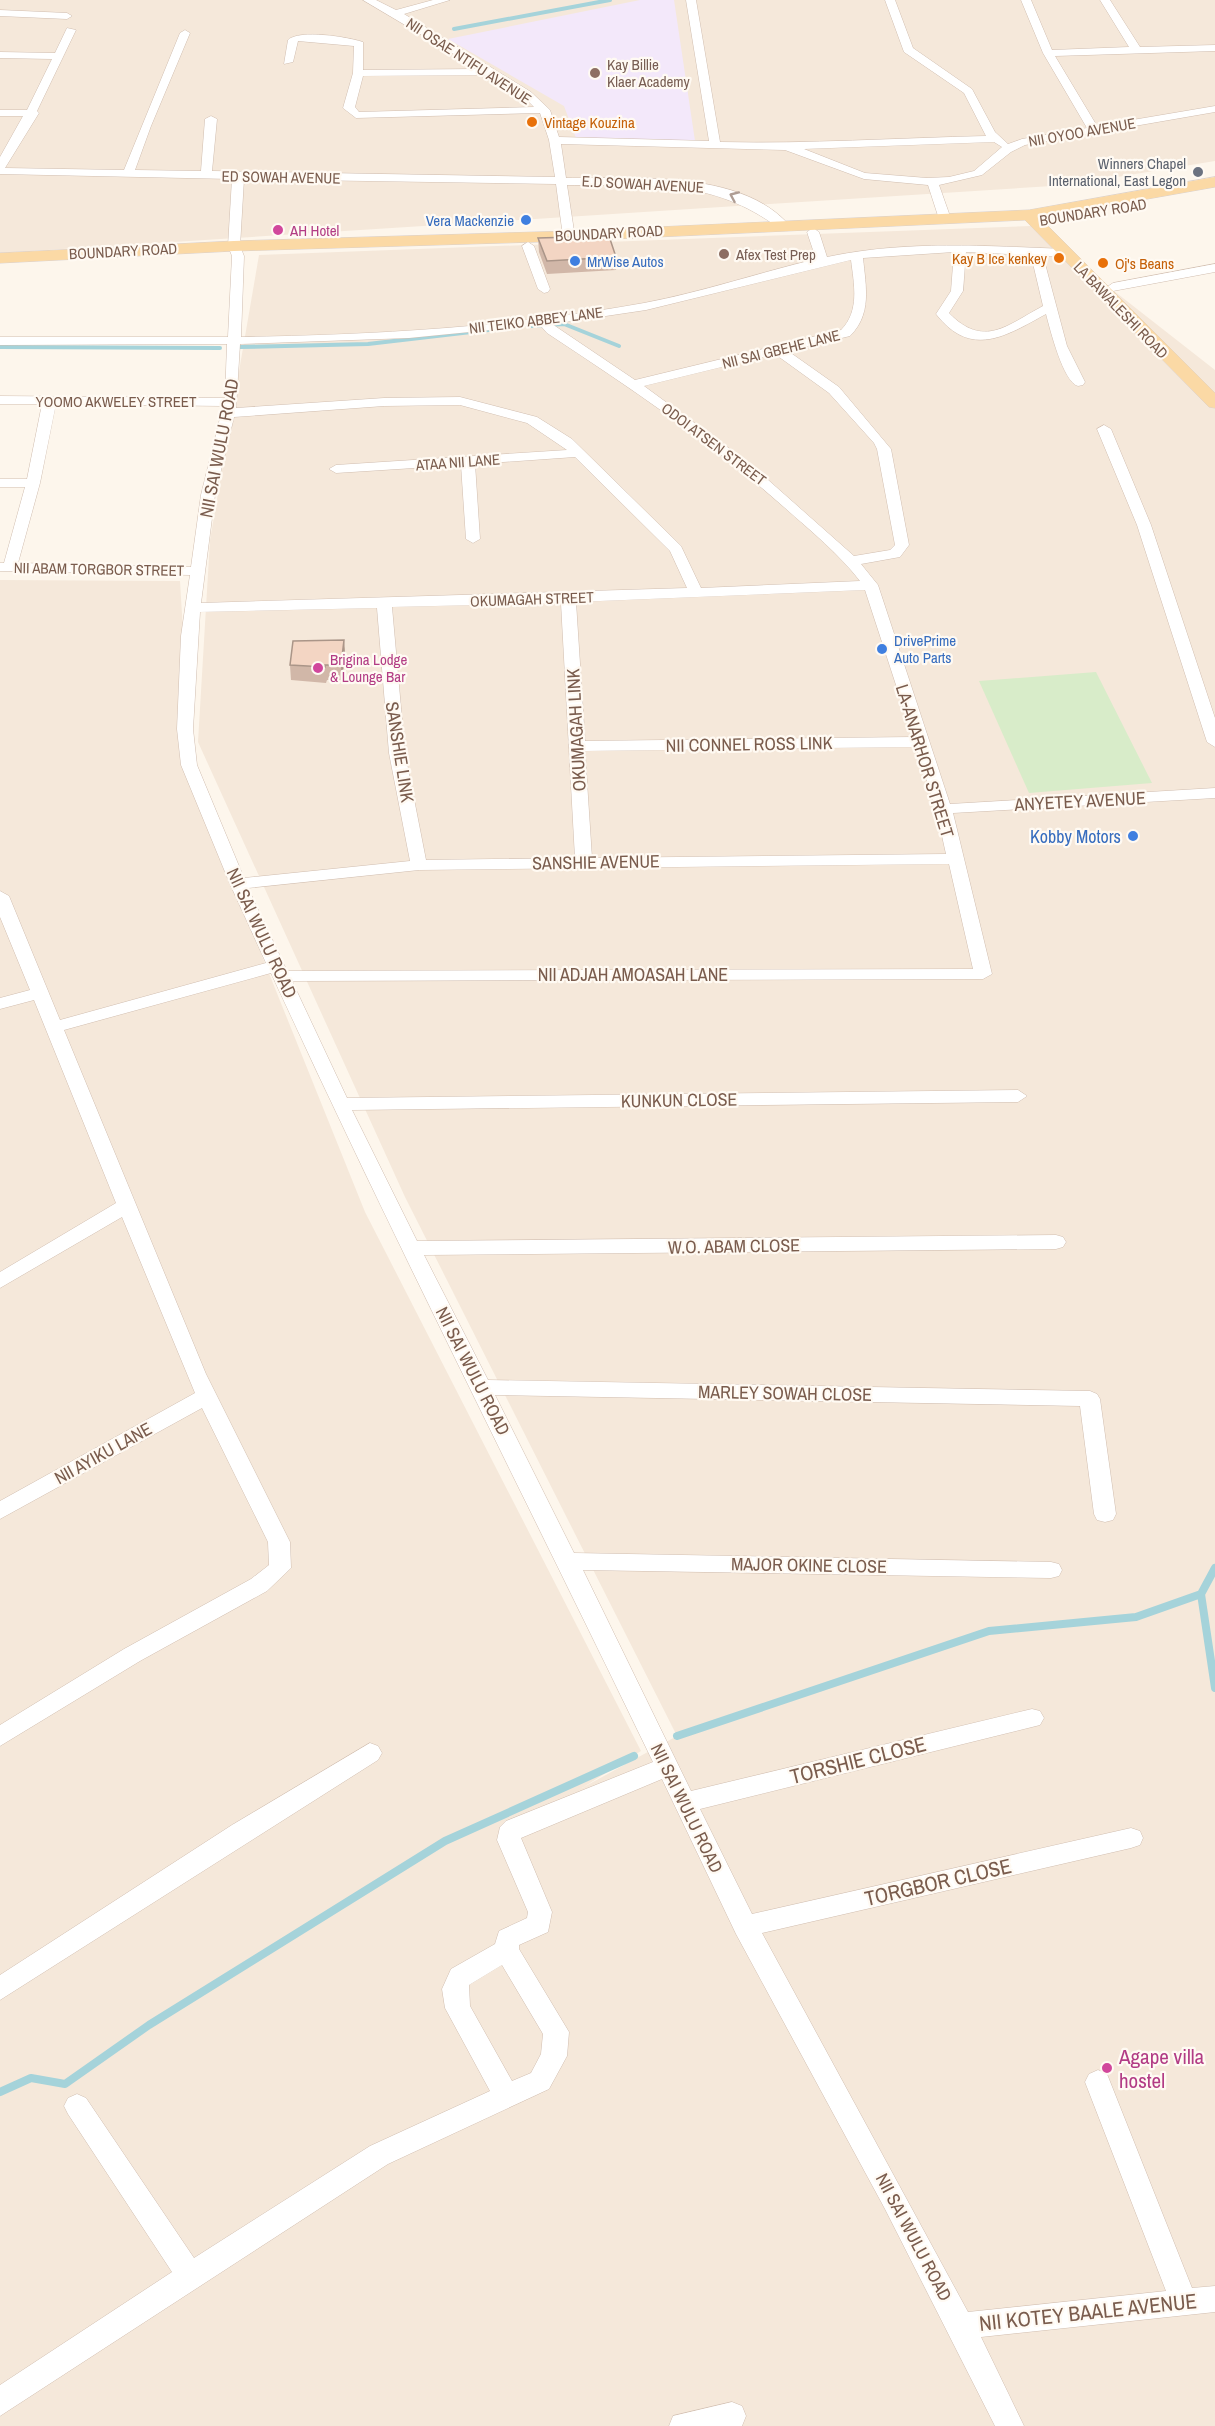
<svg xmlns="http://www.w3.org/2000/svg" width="1215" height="2426" font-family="'Archivo Narrow',sans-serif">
  <rect width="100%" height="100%" fill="#fdf6ec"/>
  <!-- residential -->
  <path fill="#f5e8da" d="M0,0H1215V161L1068,185L0,253Z
    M1031,226L1215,370V2426H0V580L180,581L192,782L365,1212L641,1751L582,1788L677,1736L405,1197L198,742L210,540L259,255Z"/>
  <!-- education -->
  <path fill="#f3e8fa" d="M640,0H674L695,141L576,138L564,106L448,39Z"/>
  <!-- green -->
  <path fill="#d8ecc9" d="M1096,672L1152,783L1029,793L979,681Z"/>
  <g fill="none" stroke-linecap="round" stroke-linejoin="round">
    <!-- stream-far1 -->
    <path stroke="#a5d3da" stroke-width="4" d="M454,29L610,0
      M531,326L564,324L619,346
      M0,347L220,348
      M240,347L368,344L515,327"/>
    <!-- stream -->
    <path stroke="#a5d3da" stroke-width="8" d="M1215,1568L1201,1594L1215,1688
      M677,1736L989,1631L1136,1617L1201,1594
      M0,2092L31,2078L65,2084L149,2025L445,1841L634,1756"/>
    <!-- minor casing -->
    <g stroke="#d1beb0" stroke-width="1">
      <path id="minor" d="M363,0H376L396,10L433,0H450L404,14L531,92L550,110L559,137L709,141L686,0H696L720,142C808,144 897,138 986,136L964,93L904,52L885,0H895L913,48L972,89L995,132L1008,144L1022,139L1087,128L1043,53L1021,0H1031L1052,50L1129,47L1100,0H1110L1140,47L1215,45V51L1055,56L1097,126L1215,106V112L1025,145L1011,152L982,175L939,185L951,219L945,223L939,219L928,185L864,179L785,150L561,144L566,178C634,179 741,169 790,226L780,229C711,177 648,186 567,185L576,244L570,248L564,244L556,184L244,179L240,246L244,256L241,337C375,335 511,327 644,303C702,292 758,273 816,259L807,232L813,228L819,232L827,257C907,240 986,246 1066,249L1072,253L1066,257L1043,256L1067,346L1085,382L1083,385L1078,386C1063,382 1050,329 1046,314C1006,336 971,359 936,314L951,291L954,252L863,258C866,287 872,314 850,336L788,351L839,387L891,449L909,545L900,557L861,564L878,585L950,804L1215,788V798L953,813L992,974L983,979L292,981L347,1098L1018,1090L1027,1096L1018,1102L352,1110L417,1241L1056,1235L1063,1237L1066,1242L1063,1247L1056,1249L424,1255L488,1380L1090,1391L1097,1394L1100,1399L1116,1514L1113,1520L1105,1522L1097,1520L1094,1514L1080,1406L495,1395L574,1553L1051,1562L1059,1564L1062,1570L1059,1576L1051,1578L583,1570L691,1791L1032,1709L1040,1711L1044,1718L1040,1725L1032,1727L700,1809L752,1914L1131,1828L1140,1831L1143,1838L1140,1845L1131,1848L762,1933L968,2312L1166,2291L1085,2082L1089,2074L1098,2070L1107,2074L1192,2288L1215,2286V2312L981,2337L1024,2426H995L885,2209L736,1934L662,1779L521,1838L552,1912L548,1932L519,1945V1949L569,2032L567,2056L549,2089L388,2164L0,2416V2385L172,2272L68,2114L64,2106L68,2098L77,2094L86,2098L194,2258L370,2146L490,2091L445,2008L442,1989L451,1969L495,1944L499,1931L527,1918L528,1912L497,1840L500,1827L506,1821L653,1762C526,1499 393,1239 271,973L64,1030L206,1374L290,1542L291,1568L267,1591L140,1661L0,1746V1725L124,1649L251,1579L269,1565L268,1542L202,1408L0,1519V1501L195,1393L122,1217L0,1288V1272L116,1203L34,1000L0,1009V998L30,990L0,917V891L9,896L60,1020L266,963L230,884L181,765L177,729L181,636L190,575L0,571V563H4L25,487H0V479H27L42,404H0V396L225,398L227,344L0,345V337H228L232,256L228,246L232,179L0,174V157L23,116H0V110H27L52,59L0,58V52L55,53L67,28L76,30L37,111L39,113L5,168L124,170L180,33L185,30L190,33L151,126L135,170L201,171L205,119L211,116L217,119L212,171L555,177L549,140L540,113L356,118L343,108L353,73L354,46L298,41L293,62L284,64L288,40C299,29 348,37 363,42V70L479,69ZM489,75L523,96L534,107L359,112L355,107L363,76ZM994,142L1002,147L974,171L949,177L927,178L865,173L804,149ZM966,252L1031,255L1043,306C1007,325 984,349 949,313L963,291ZM851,260C854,284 860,311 841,330L635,380L552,324L646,310ZM540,325L547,333C629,387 711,442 785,508C811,531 839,554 860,581L701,588L681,546L572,439L537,417L460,397L384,398L236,408L240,344L409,338ZM775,354L829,393L874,443L877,449L895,545L890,550L854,556L749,463L644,386ZM56,404L223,406L201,495L191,567L18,563L40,483ZM460,405L527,423L567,450L336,465L329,469L336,473L461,465L466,539L473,543L480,539L475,464L575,457L670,551L687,588L201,603L215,495L234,417L384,406ZM865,590L913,737L585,741L576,602ZM561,603L575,858L426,860L405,753L392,607ZM377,608L389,753L410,861L244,878L197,765L193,729L200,612ZM916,747L936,809L946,854L592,858L585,751ZM949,864L973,969L287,971L248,888L419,870ZM502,1965L543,2034L541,2054L531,2073L512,2081L470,2006L469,1985Z
        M0,10L67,13L72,16L67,19L0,16Z
        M528,242L534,246L550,289L548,292L544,293L538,289L522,246Z
        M1215,264V272L1113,291L1107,287L1113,283Z
        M1104,425L1111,429L1151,525L1215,718V747L1207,742L1137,525L1097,429Z
        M370,1743L378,1746L382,1753L378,1760L0,2000V1975L232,1825Z
        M732,2402L742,2406L746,2416L742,2426H669L673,2416Z"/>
    </g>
    <!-- major casing -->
    <g stroke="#dad1cd" stroke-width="1">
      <path id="major" d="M1215,177V187L1040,218L1215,393V408L1209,407L1025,220L570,241L234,251L0,263V253L234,241L570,231L1029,210Z"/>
    </g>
    <!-- minor -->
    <use href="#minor" fill="#fff" fill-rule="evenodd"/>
    <!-- major -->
    <use href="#major" fill="#fbd9a5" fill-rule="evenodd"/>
  </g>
  <!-- wall -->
  <path fill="#d1b7a8" d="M538,238L616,257V270L547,274L539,252Z
    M344,640L345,655L342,680H327L326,683L291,680L290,665Z"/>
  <!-- shaded-wall -->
  <path fill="#aa9588" d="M344,640L345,655L342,680L341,665Z"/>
  <!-- building -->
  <path fill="#f3d5c3" stroke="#aa9588" stroke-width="1.5" d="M609,236L616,257L547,261L538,238Z
    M344,640L341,665H325V667L290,665L293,641Z"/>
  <!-- one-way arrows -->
  <defs><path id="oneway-chevron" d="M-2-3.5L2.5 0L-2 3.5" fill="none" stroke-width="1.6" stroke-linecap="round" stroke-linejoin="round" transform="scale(1.5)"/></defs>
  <use stroke="#af9d94" href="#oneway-chevron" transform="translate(734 196) rotate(-156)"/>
  <!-- markers -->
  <g fill="#8d6e63" stroke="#fffaf3" stroke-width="2">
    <circle cx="595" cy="73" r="6"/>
    <circle cx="724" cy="254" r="6"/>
  </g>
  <g fill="#e8710a" stroke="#fffaf3" stroke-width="2">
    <circle cx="532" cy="122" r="6"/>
    <circle cx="1059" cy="258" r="6"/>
    <circle cx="1103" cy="263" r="6"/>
  </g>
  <circle fill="#6b7280" stroke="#fffaf3" stroke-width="2" cx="1198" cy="172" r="6"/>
  <g fill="#3f7fe0" stroke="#fffaf3" stroke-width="2">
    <circle cx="526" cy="220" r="6"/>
    <circle cx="575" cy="261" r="6"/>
    <circle cx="882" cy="649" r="6"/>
    <circle cx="1133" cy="836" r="6"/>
  </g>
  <g fill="#d1479c" stroke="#fffaf3" stroke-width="2">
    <circle cx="278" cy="230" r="6"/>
    <circle cx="318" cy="668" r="6"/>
    <circle cx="1107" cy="2068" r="6"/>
  </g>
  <g text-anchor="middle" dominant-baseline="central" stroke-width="4.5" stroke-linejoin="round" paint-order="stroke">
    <!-- far-street labels -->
    <g font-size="15" fill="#7a5c4d" stroke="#fffaf3">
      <text transform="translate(469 61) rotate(33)">NII OSAE NTIFU AVENUE</text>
      <text transform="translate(1082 132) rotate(-10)">NII OYOO AVENUE</text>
      <text transform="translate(281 177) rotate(1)">ED SOWAH AVENUE</text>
      <text transform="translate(643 184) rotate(3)">E.D SOWAH AVENUE</text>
      <text transform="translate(1093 212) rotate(-9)">BOUNDARY ROAD</text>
      <text transform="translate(609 233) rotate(-3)">BOUNDARY ROAD</text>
      <text transform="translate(123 251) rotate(-3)">BOUNDARY ROAD</text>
      <text transform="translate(1121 310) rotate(46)">LA BAWALESHI ROAD</text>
      <text transform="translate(536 320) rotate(-7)">NII TEIKO ABBEY LANE</text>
      <text transform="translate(781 349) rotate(-14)">NII SAI GBEHE LANE</text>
      <text x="116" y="401">YOOMO AKWELEY STREET</text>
      <text transform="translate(714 444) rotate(37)">ODOI ATSEN STREET</text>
      <text transform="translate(458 462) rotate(-4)">ATAA NII LANE</text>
      <text transform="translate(99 569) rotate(1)">NII ABAM TORGBOR STREET</text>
      <text transform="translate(532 599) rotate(-2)">OKUMAGAH STREET</text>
    </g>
    <!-- far-education labels -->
    <g font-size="15" fill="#785e54" stroke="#fffaf3" text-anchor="start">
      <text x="607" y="64">Kay Billie<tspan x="607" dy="17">Klaer Academy</tspan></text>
      <text x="736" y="254">Afex Test Prep</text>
    </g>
    <!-- far-food labels -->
    <g font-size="15" fill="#c56008" stroke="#fffaf3" text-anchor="start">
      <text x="544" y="122">Vintage Kouzina</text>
      <text x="1047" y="258" text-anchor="end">Kay B Ice kenkey</text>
      <text x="1115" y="263">Oj's Beans</text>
    </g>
    <!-- far-worship labels -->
    <g font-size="15" fill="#5b616d" stroke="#fffaf3" text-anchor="end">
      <text x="1186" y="163">Winners Chapel<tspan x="1186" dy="17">International, East Legon</tspan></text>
    </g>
    <!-- far-shop labels -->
    <g font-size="15" fill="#366cbe" stroke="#fffaf3" text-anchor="start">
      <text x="514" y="220" text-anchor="end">Vera Mackenzie</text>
      <text x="587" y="261">MrWise Autos</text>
      <text x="894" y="640">DrivePrime<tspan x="894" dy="17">Auto Parts</tspan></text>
    </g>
    <!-- far-hotel labels -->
    <g font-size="15" fill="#b23c85" stroke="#fffaf3" text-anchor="start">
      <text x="290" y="230">AH Hotel</text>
      <text x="330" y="659">Brigina Lodge<tspan x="330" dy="17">&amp; Lounge Bar</tspan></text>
    </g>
    <!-- street labels -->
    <g font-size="18" fill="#7a5c4d" stroke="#fffaf3">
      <text transform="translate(219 448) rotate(-79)">NII SAI WULU ROAD</text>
      <text transform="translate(576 730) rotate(-93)">OKUMAGAH LINK</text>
      <text transform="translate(749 744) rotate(-1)">NII CONNEL ROSS LINK</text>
      <text transform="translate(400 752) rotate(81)">SANSHIE LINK</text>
      <text transform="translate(925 761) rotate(73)">LA-ANARHOR STREET</text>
      <text transform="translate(1080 801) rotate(-3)">ANYETEY AVENUE</text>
      <text transform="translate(596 862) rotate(-1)">SANSHIE AVENUE</text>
      <text transform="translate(262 933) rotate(65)">NII SAI WULU ROAD</text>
      <text x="633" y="974">NII ADJAH AMOASAH LANE</text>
      <text transform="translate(679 1100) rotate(-1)">KUNKUN CLOSE</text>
      <text transform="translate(734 1246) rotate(-1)">W.O. ABAM CLOSE</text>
      <text transform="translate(473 1371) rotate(63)">NII SAI WULU ROAD</text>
      <text transform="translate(785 1393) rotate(1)">MARLEY SOWAH CLOSE</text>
      <text transform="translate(103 1453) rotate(-29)">NII AYIKU LANE</text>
      <text transform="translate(809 1565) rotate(1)">MAJOR OKINE CLOSE</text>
      <text transform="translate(687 1808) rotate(64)">NII SAI WULU ROAD</text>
      <text transform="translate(914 2237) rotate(62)">NII SAI WULU ROAD</text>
    </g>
    <!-- shop labels -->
    <g font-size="18" fill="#366cbe" stroke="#fffaf3" text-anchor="end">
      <text x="1121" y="836">Kobby Motors</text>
    </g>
    <!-- near-street labels -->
    <g font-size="21" fill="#7a5c4d" stroke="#fffaf3">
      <text transform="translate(858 1760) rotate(-14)">TORSHIE CLOSE</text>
      <text transform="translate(938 1882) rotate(-13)">TORGBOR CLOSE</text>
      <text transform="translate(1088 2312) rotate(-6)">NII KOTEY BAALE AVENUE</text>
    </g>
    <!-- near-hotel labels -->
    <g font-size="21" fill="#b23c85" stroke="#fffaf3" text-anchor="start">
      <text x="1119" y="2056">Agape villa<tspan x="1119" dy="24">hostel</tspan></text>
    </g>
  </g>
</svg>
